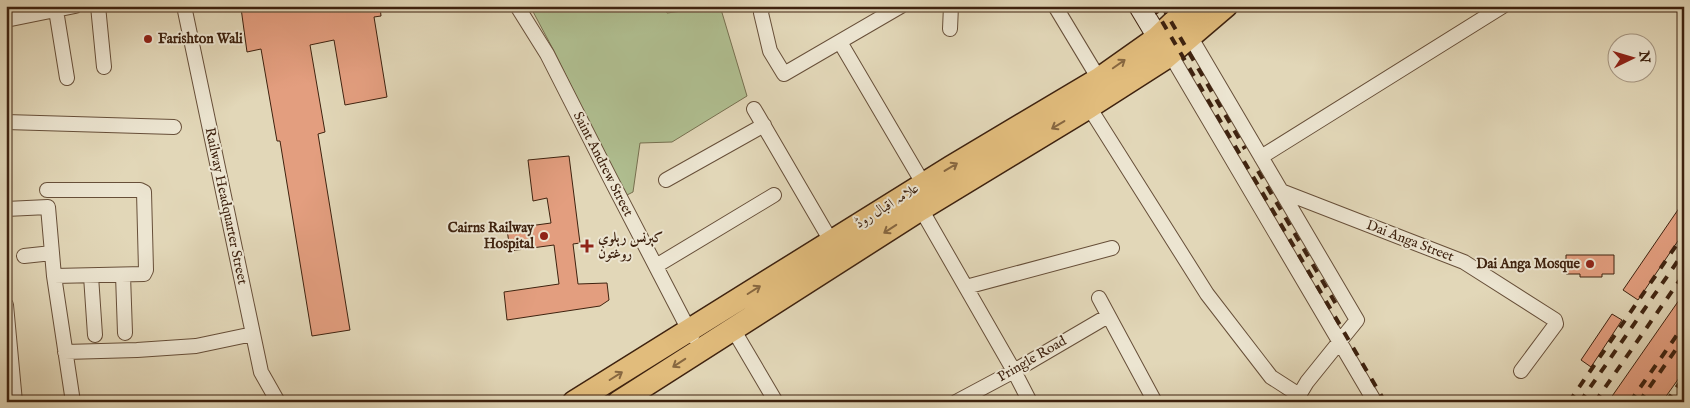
<svg xmlns="http://www.w3.org/2000/svg" width="1690" height="408" font-family="'IM FELL English',Amiri,serif">
  <rect width="100%" height="100%" fill="#e2d7b8"/>
  <filter id="stains"><feTurbulence type="fractalNoise" baseFrequency=".004" numOctaves="4"/><feColorMatrix values="0 0 0 0 .2 0 0 0 0 .09 0 0 0 0 .02 0 0 0 .5 -.17"/></filter>
  <radialGradient id="worn" r=".72"><stop offset=".6" stop-color="#630" stop-opacity="0"/><stop offset="1" stop-color="#630" stop-opacity=".3"/></radialGradient>
  <!-- green -->
  <path fill="#b0bf91" stroke="#777050" d="M530,6H664L667,13L720,6L747,96L672,142L640,143L633,192L625,196L554,51Z"/>
  <!-- building -->
  <path fill="#e39e7f" stroke="#3e220f" d="M251,6H380L381,16L374,17L387,97L345,105L334,40L310,45L325,132L318,134L350,330L312,336L280,141H277L261,49L247,52L241,8Z
    M569,156L580,243L573,244L578,284L607,283L609,300L600,306L507,320L504,292L559,284L554,245L510,251L507,229L551,223L547,198L533,201L528,160Z
    M1684,201V232L1638,300L1623,290Z
    M1566,255H1614V274H1602V277H1580V274H1566Z
    M1684,293V371L1662,402H1608Z
    M1612,314L1622,320L1591,367L1581,360Z"/>
  <g fill="none" stroke-linecap="round" stroke-linejoin="round">
    <!-- minor casing -->
    <g stroke="#674f39" stroke-width="16">
      <path id="minor" d="M98,6L104,67
        M184,6L261,372L278,402
        M517,6L547,54L609,176L692,336
        M763,6L761,13L770,51L784,74L901,6
        M1055,6L1099,79
        M56,10L67,78
        M6,20L75,6
        M950,29L951,6
        M1190,36L1357,320L1307,382L1295,402
        M840,42L927,190
        M1168,55L1173,59L1375,402
        M1089,107L1207,294L1271,377L1299,395
        M754,109L831,241
        M6,122L174,127
        M1261,157L1503,6
        M666,180L764,125
        M47,190H140L144,192L146,270L144,274L54,276
        M1281,191L1464,262L1555,320L1556,324L1521,371
        M6,209L48,207L54,276L73,402
        M921,209L1014,371L1030,402
        M24,256L52,253
        M656,266L774,195
        M123,275L125,333
        M91,276L95,335
        M966,287L1112,248
        M1099,298L1155,402
        M6,305L15,402
        M733,329L776,402
        M65,352L137,350L196,346L253,334
        M956,402L1014,371L1108,316"/>
    </g>
    <!-- secondary casing -->
    <g stroke="#3e220f" stroke-width="22">
      <path id="secondary" d="M1139,6L1166,51"/>
    </g>
    <!-- primary casing -->
    <g stroke="#3e220f" stroke-width="25">
      <path id="primary" d="M574,402L951,167L1099,79L1157,38L1178,18L1196,6
        M619,402L921,209L1089,107L1164,59L1226,6"/>
    </g>
    <!-- minor -->
    <use href="#minor" stroke="#ece5d1" stroke-width="14"/>
    <!-- secondary -->
    <use href="#secondary" stroke="#ece5d1" stroke-width="20"/>
    <!-- primary -->
    <use href="#primary" stroke="#e1bc7c" stroke-width="22"/>
    <!-- rail -->
    <path stroke="#3e220f" stroke-width="4" stroke-dasharray="9 9" stroke-linecap="butt" d="M1153,6L1385,402
      M1162,6L1245,149
      M1258,171L1336,304
      M1569,402L1684,234
      M1580,402L1684,252
      M1595,402L1684,274
      M1630,402L1684,325
      M1639,402L1684,338
      M1666,402L1684,377
      M1676,402L1684,391"/>
  </g>
  <!-- one-way arrows -->
  <defs><path id="oneway-shaft" d="M-6 0H5M1.5-3L5.5 0L1.5 3" fill="none" stroke-width="1.6" stroke-linecap="round" stroke-linejoin="round" transform="scale(1.25)"/></defs>
  <g stroke="#876740">
    <use href="#oneway-shaft" transform="translate(1119 64) rotate(-35)"/>
    <use href="#oneway-shaft" transform="translate(1058 125) rotate(149)"/>
    <use href="#oneway-shaft" transform="translate(951 167) rotate(-31)"/>
    <use href="#oneway-shaft" transform="translate(890 229) rotate(147)"/>
    <use href="#oneway-shaft" transform="translate(754 290) rotate(-32)"/>
    <use href="#oneway-shaft" transform="translate(679 363) rotate(147)"/>
    <use href="#oneway-shaft" transform="translate(616 376) rotate(-32)"/>
  </g>
  <!-- markers -->
  <g fill="#8f2418" stroke="#ece5d1" stroke-width="2">
    <circle cx="148" cy="39" r="5"/>
    <circle cx="544" cy="236" r="5"/>
    <path d="M584.5 238.5h5v5h5v5h-5v5h-5v-5h-5v-5h5z"/>
    <circle cx="1590" cy="264" r="5"/>
  </g>
  <g text-anchor="middle" dominant-baseline="central" stroke-width="4" stroke-linejoin="round" paint-order="stroke">
    <!-- poi labels -->
    <g font-size="14" font-weight="bold" fill="#3e220f" stroke="#ece5d1" text-anchor="start">
      <text x="158" y="39">Farishton Wali</text>
      <text x="534" y="228" text-anchor="end">Cairns Railway<tspan x="534" dy="16">Hospital</tspan></text>
      <text x="598" y="238">کېرنس رېلوې<tspan x="598" dy="16">روغتون</tspan></text>
      <text x="1580" y="264" text-anchor="end">Dai Anga Mosque</text>
    </g>
    <!-- street labels -->
    <g font-size="14" fill="#3e220f" stroke="#ece5d1">
      <text transform="translate(603 164) rotate(63)">Saint Andrew Street</text>
      <text transform="translate(226 206) rotate(78)">Railway Headquarter Street</text>
      <text transform="translate(887 206) rotate(-32)">علامہ اقبال روڈ</text>
      <text transform="translate(1410 241) rotate(21)">Dai Anga Street</text>
      <text transform="translate(1032 359) rotate(-30)">Pringle Road</text>
    </g>
  </g>
  <!-- margin -->
  <rect width="1690" height="408" fill="none" stroke="#e2d7b8" stroke-width="25"/>
  <rect x="8" y="8" width="1675" height="393" fill="none" stroke="#3e220f" stroke-width="2.5"/>
  <rect x="12" y="12" width="1665" height="383" fill="none" stroke="#3e220f"/>
  <!-- north arrow -->
  <g transform="translate(1632 58) rotate(85)"><circle r="24" fill="#ece5d1" stroke="#a69783"/>
  <path d="M0-4L9 19L0 12L-9 19Z" fill="#8f2418"/>
  <text y="-8" font-size="14" font-weight="bold" text-anchor="middle" fill="#3e220f">N</text>
  </g>
  <rect width="100%" height="100%" filter="url(#stains)"/>
  <rect width="100%" height="100%" fill="url(#worn)"/>
</svg>
